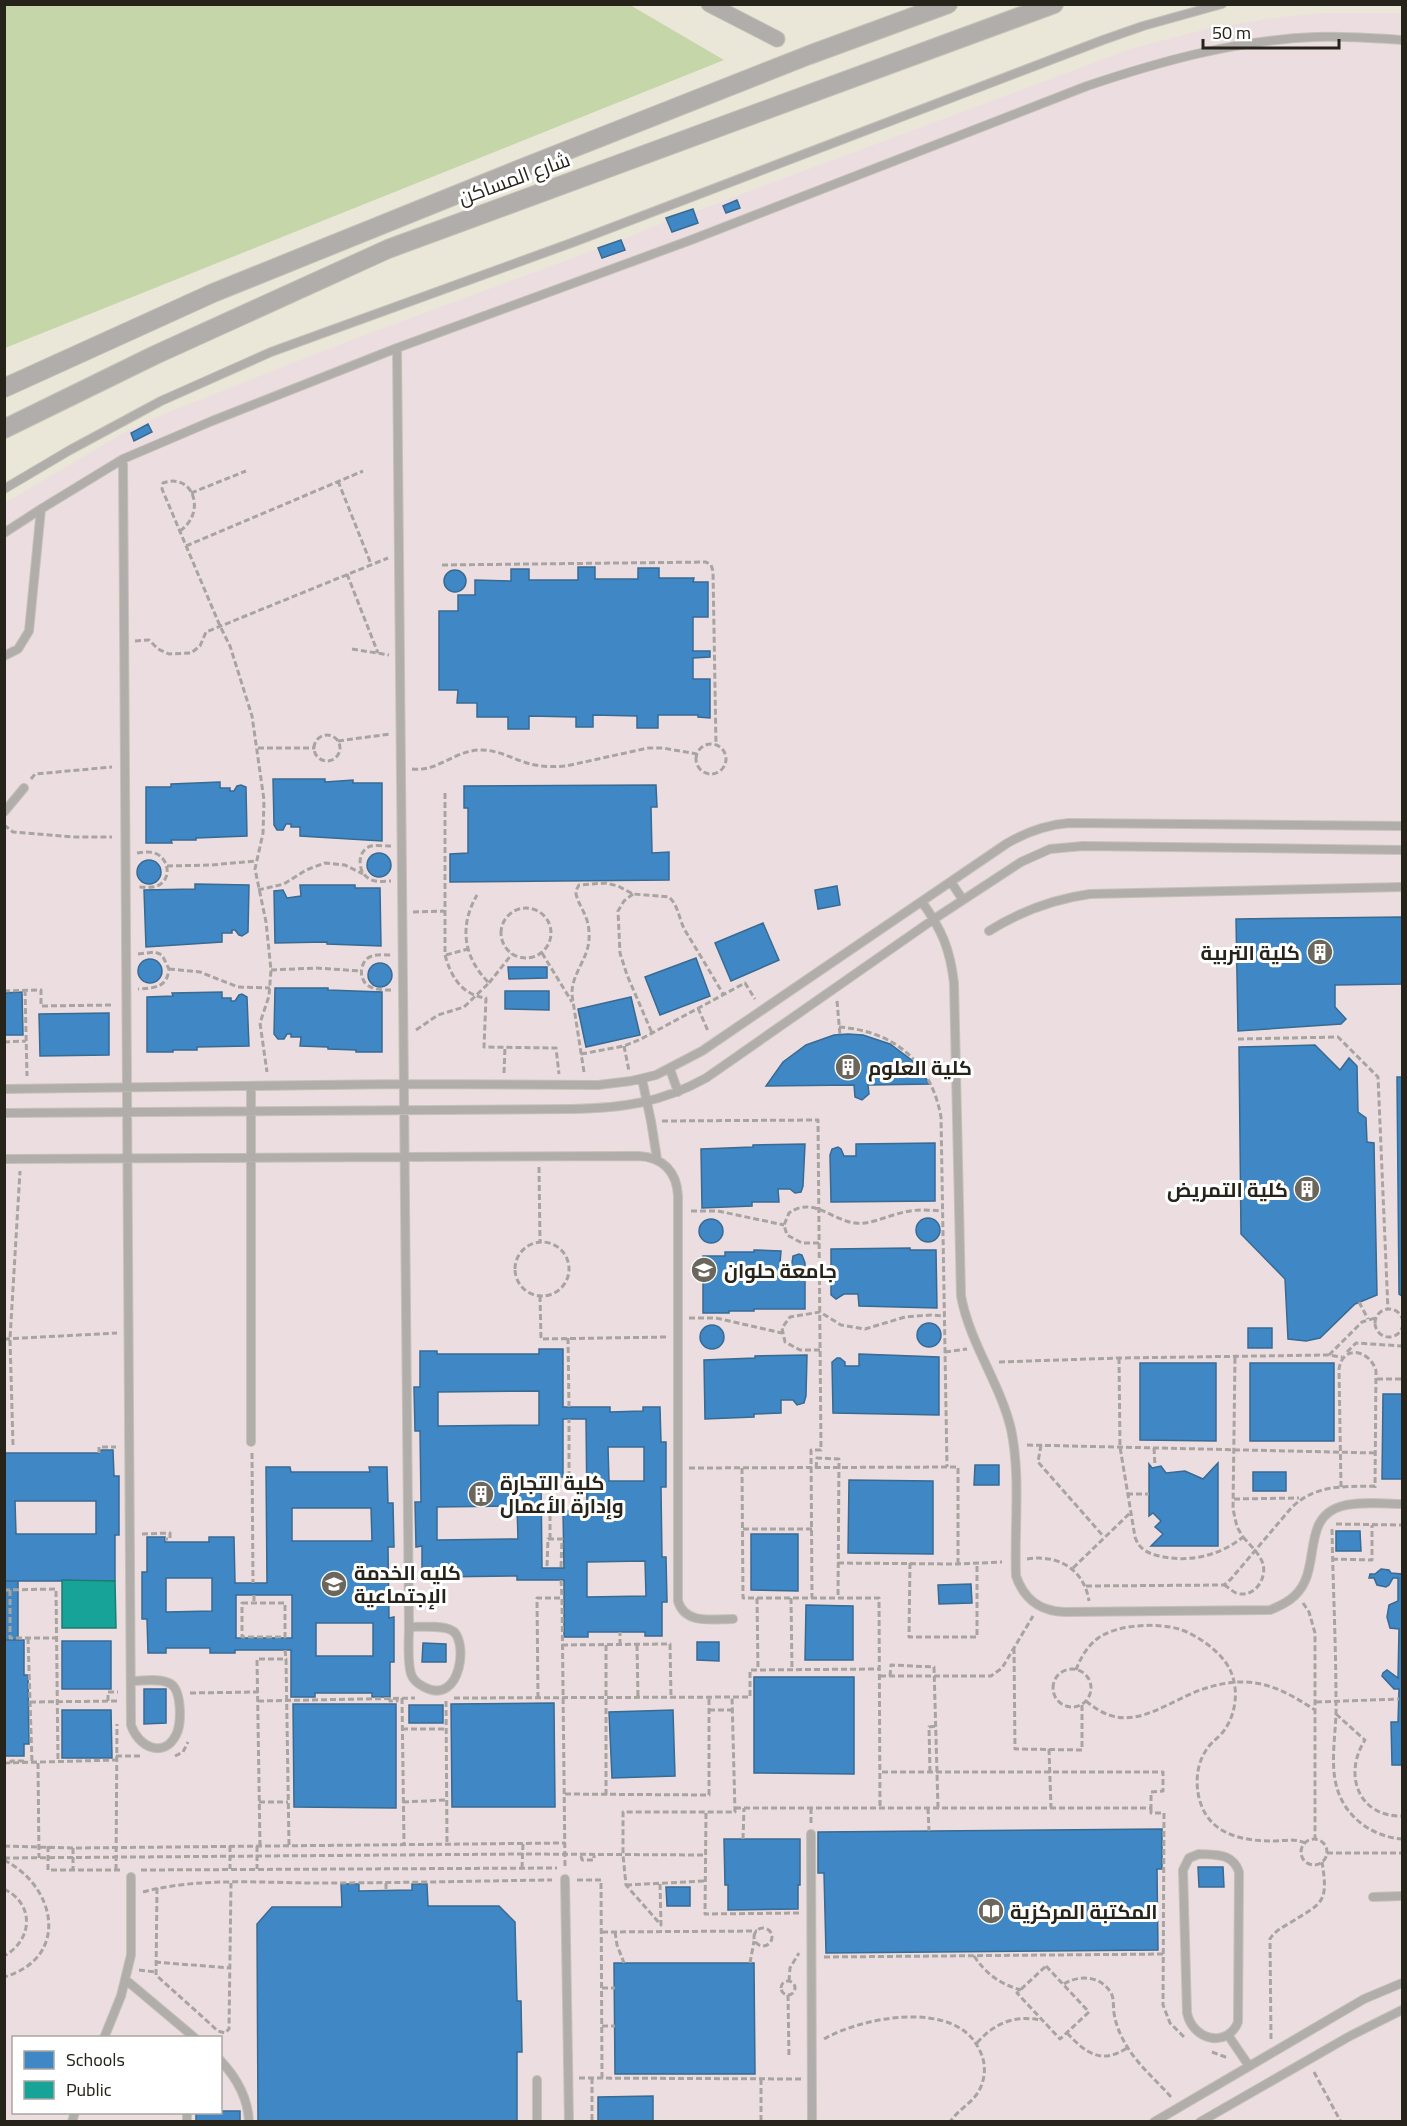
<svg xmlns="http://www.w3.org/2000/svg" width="1407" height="2126" font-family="Georgia,Cairo,serif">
  <rect width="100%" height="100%" fill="#eae6d8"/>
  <!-- education -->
  <path fill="#ecdee0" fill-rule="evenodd" d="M1320,13H1402V2121L5,2122V503L123,433L164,414L338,345L621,240L667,221L666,218L693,209L694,212L1133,48L1207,29L1282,17ZM14,2038H220V2112H14Z"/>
  <!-- green -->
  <path fill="#c5d7a8" d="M5,4L630,5L724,60L5,348Z"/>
  <!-- schools -->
  <path fill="#3f88c5" stroke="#386a92" stroke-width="1.5" fill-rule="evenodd" d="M737,200L740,208L726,213L723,206Z
    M693,209L698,223L672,232L666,218Z
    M621,240L625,250L602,258L598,248Z
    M148,424L152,432L134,441L131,433Z
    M578,567H595V579H638V568H659V578H694L693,582H708V617H693V651H710V657L693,658V679H710V718L698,717V715H658V728H637V716L593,715V727H576V717L529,716V729H508V717H477V703H457L458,690H439V611H458V595H475V580L511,581V569H529V580H578Z
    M444 581a11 11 0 1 1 22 0a11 11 0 1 1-22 0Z
    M273,779H325V782L353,780V783H382V841L300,836V827H291V824H286L283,830H277L274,825Z
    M220,782V788H230V791H234L237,786L241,785L246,787L247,836L196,838V840H171L172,843H146V787H171V784Z
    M656,785L657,807H651L652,853L669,852V880L450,882V854L468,853V808H464V786Z
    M367 865a12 12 0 1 1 24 0a12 12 0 1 1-24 0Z
    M137 872a12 12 0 1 1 24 0a12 12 0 1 1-24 0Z
    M195,884L249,885L248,932L242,936L239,935L235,930H232V933H222V942L146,947L144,890L195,889Z
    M300,885H355V888H380L381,946L327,944V942L275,943L274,891L283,890L287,898L301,896Z
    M837,886L840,905L818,909L815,890Z
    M1402,917V984L1335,985V1007L1346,1019L1341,1024L1238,1031L1236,919Z
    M763,923L779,960L731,981L715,943Z
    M696,958L710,996L660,1015L645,977Z
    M138 971a12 12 0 1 1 24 0a12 12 0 1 1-24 0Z
    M368 975a12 12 0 1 1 24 0a12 12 0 1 1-24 0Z
    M508,967H547V978L509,979Z
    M275,988H328V990L382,992V1052H356V1050L328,1049V1047L300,1046L301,1037H291V1034H287L284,1039H278L274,1034Z
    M505,991H549V1010L505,1009Z
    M22,992L23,1035H4V993Z
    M222,992V998H231V1001H235L239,995L242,994L247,997L249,1046L197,1047V1050H173V1052H147V997L173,996L172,993Z
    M631,997L640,1035L586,1047L578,1009Z
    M109,1013V1055L40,1056L39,1014Z
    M848,1034L863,1035L890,1044L913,1061L930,1084L868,1085L869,1094L862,1100L855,1097L854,1085L766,1086L783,1062L806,1045L834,1035Z
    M1315,1045L1340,1070L1349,1058L1357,1066L1358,1112L1366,1118L1367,1142L1374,1143L1377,1295L1355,1304L1320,1338L1306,1341L1288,1339L1285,1279L1241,1234L1239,1047Z
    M1397,1077H1402V1296L1399,1294Z
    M935,1143V1201L831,1202L830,1155L832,1149L838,1147L841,1149L844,1156H856V1144Z
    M805,1144L803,1186L801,1192L795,1193L790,1189H778L779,1202H752V1206L702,1208L701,1149L753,1147V1145Z
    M916 1230a12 12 0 1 1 24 0a12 12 0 1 1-24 0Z
    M699 1231a12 12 0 1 1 24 0a12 12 0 1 1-24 0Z
    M910,1248V1250H936L937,1308L859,1306L858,1294H844L836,1299L831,1295V1249Z
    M754,1250L781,1251L780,1263H792L793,1256L799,1254L802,1255L805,1263V1309H754V1311H729V1313H703V1256H725V1252H754Z
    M917 1335a12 12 0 1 1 24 0a12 12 0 1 1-24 0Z
    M700 1337a12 12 0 1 1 24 0a12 12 0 1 1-24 0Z
    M1248,1328H1272V1348H1248Z
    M539,1349H563V1407H610V1412L643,1411V1407H660L661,1442H666V1487H661L662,1557H666L667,1602H662V1636H645V1632H588V1637H564V1580H517V1576L438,1577V1581H422V1546L416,1547L415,1502H421L420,1431H415L414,1387H420V1351H437V1354H539ZM539,1391V1425L438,1426V1392ZM563,1419H586L587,1511H563L564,1568H542L541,1477H563ZM608,1447H644V1481H609ZM517,1506L518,1539L437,1540V1507ZM645,1561L646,1596L587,1597V1562Z
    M859,1354L939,1357V1415L833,1413L832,1362L837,1358H840L845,1362V1366H859Z
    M807,1355L806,1396L804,1403L797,1405L793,1400H781V1413L754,1414V1417L705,1419L704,1360L755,1358V1356Z
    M1140,1363H1216V1441L1140,1440Z
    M1250,1363H1334V1441H1250Z
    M1383,1394H1402V1479H1382Z
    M101,1450H113L114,1476H119V1535H115V1581H4V1453H99ZM15,1501H96V1534H16Z
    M1218,1463V1546H1151L1163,1534L1155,1527L1161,1521L1153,1513L1149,1516V1464L1152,1468L1161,1466L1166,1473L1185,1471L1203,1479Z
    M975,1465H999V1485H974Z
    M266,1467H290L291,1472H370L369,1467H387L388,1503H393L394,1547H388L389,1618L394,1617V1662H390V1697H372V1693H315V1697H291V1650H235V1653H210V1648H166V1653H148L147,1619H142V1572H147V1537H165V1542H209V1537H234L235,1583H267ZM292,1508H371L372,1541H292ZM166,1578H212V1611L166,1612ZM236,1595H292V1638H236ZM316,1623H373V1656H316Z
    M1253,1472H1286V1491H1253Z
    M849,1480L933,1481V1554L848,1553Z
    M1336,1531H1360L1361,1551H1336Z
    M751,1534H798V1591L751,1590Z
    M1381,1569L1389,1570L1391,1573L1402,1574V1765H1392L1391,1722H1398L1399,1689H1394L1382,1676L1383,1673L1387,1670L1398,1678L1399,1629L1390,1628L1387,1617L1389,1605L1398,1601V1578H1393L1389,1585L1386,1587L1377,1585L1374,1578H1369L1370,1574H1375Z
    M4,1581H18V1640H4Z
    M971,1584L972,1603L939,1604L938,1585Z
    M806,1605L853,1606V1660H805Z
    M4,1640H24V1675H28L29,1744H24V1756H4Z
    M62,1641H111V1689H62Z
    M697,1642H719V1661L697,1660Z
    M423,1643L446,1644V1662H422Z
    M754,1677H854V1774L754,1773Z
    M144,1689H166V1723L144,1724Z
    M554,1703L555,1807H452L451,1704Z
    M293,1704H396V1808L294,1807Z
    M409,1705H443V1723H409Z
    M62,1710H111L112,1758H62Z
    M673,1710L675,1776L612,1778L609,1712Z
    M1162,1829V1869H1157L1158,1950L826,1953L824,1873H818V1832Z
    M724,1839H800V1885H798V1909L728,1910V1885H725Z
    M1198,1867H1223L1224,1887H1199Z
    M341,1884H359V1891L412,1890V1884H427L428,1906H499L515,1922L517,2001H521L522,2052H517V2122H258L257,1924L272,1907H342Z
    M666,1887H690V1906H667Z
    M614,1963H754L755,2074H615Z
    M653,2096V2122H598V2097Z
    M220,2111H240V2122H196V2112Z"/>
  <!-- public -->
  <path fill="#17a398" stroke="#1c7d72" stroke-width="1.5" d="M62,1580L115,1581L116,1628H62Z"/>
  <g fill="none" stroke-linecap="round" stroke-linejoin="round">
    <!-- service casing -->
    <g stroke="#c5c2b7" stroke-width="10">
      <path id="service" d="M397,348L409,1627C409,1641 407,1660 411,1674C413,1680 418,1684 424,1687C462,1707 469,1637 451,1630C442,1625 420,1627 409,1627
        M123,459L131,1725C138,1747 164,1759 176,1735C182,1724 182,1688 169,1683C159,1678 143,1681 132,1681
        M4,489L70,450L161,401L271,352L574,242L1103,40L1143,26L1222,4
        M4,533L41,509L123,459L212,421L397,348L691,240L1087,86C1161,61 1237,40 1315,37C1345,36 1373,38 1402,40
        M4,656L18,649L29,631L41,509
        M4,812L24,788
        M951,882L963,900
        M922,902C942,930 950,949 954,983L961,1296C970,1344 1000,1383 1011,1429C1021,1476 1014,1529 1016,1576C1024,1599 1039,1611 1064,1612L1270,1610C1285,1604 1298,1597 1305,1581C1317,1555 1306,1516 1342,1506C1360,1501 1384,1504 1402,1504
        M989,931C1021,911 1053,899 1090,894L1402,887
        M670,1069L678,1092
        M642,1079L651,1121L657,1159
        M251,1086V1442
        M4,1089L404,1084L598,1085L631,1081L656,1075L702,1051L1006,844C1026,832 1045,825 1069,823L1402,826
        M4,1113L572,1109C622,1108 661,1103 706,1078L934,919L1021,862L1050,849L1083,846L1402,850
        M4,1159L638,1156C663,1157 677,1172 678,1196V1601C685,1625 713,1619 733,1619
        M811,1834L812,2122
        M1199,1854C1216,1855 1233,1853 1239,1872L1238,2022C1228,2048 1193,2041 1187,2013L1183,1870L1189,1858Z
        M565,1879L569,2122
        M1373,1897L1402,1896
        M126,1980L195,2038
        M1228,2035L1249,2066
        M104,2038L121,1996L131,1955V1877
        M220,2060C236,2077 248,2097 249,2122
        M72,2122L75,2112
        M187,2122V2112
        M537,2122V2080
        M1154,2122L1364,1999L1402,1983
        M1200,2122L1350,2036L1402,2010"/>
    </g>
    <!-- minor casing -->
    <g stroke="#c5c2b7" stroke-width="17">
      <path id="minor" d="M709,4L777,39"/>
    </g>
    <!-- tertiary casing -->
    <g stroke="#c5c2b7" stroke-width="20">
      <path id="tertiary" d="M4,388L213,293L510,173L809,55L948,4
        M4,429L155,355L388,249L1054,4"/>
    </g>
    <!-- path -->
    <path stroke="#a8a4a0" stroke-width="3" stroke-dasharray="6 3" stroke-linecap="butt" d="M338,481L371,564
      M191,493L246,471
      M180,531C207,512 193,472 163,483L162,489L220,626L230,646L252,716L264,800L263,833L255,869L266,922L271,970L269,996L260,1023L267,1072
      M186,546L363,471
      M442,565L706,562L711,565L713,571L716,745
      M347,574L378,653
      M135,641L149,640L158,649L169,654L191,653L200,646L206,632L388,558
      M352,649L389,655
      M314 748a13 13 0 1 1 26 0a13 13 0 1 1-26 0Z
      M338,741L390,734
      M696 759a15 15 0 1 1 30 0a15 15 0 1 1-30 0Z
      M258,748H315
      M412,769C437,772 453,752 478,750C495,749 509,757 524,762C538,767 552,767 566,766L648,748H663L697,754
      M31,779L35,774L112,767
      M445,793V955C451,977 462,995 486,998L484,1047L556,1048L559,1074
      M4,825L13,832L73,837H112
      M391,846C385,846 377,845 371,846C357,850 357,871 368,878C375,883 383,881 391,881
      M137,853C144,852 151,851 157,854C169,860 172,880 157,886C151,888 144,887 137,887
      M167,866L211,865L256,861
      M258,890L284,884L306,870L325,863L345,865L363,874
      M633,894L624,901L618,911L620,953L627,975L652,1033
      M501 933a25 25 0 1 1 50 0a25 25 0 1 1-50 0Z
      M413,912L444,911
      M542,953L572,1002
      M138,954L155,952L162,955L169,969C167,988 154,988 138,989
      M446,955L468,949
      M169,969L200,972L238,987L270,988
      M271,970L316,968L361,971
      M489,983L512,954
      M25,990L27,1076
      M391,990C383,990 374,990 367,985C358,977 360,960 372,956C378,954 386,955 392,955
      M4,991L41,990V1006L113,1005
      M837,1001L840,1035
      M698,1008L708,1031
      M839,1027C894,1031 931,1062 941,1117L947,1467
      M416,1030L438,1015L464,1007L489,983C463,957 459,926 477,895
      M1238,1039L1338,1037L1378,1077L1388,1310
      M4,1042L26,1041
      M624,1046L629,1071
      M581,1054L624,1046L641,1039L745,983L755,999
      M584,1072L572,995C571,972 591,958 589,933C589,916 579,907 576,894C576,889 577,889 579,885L606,883L618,886L633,894L669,897C679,906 679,921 686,932C698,952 711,973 723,994
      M504,1073L505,1047
      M662,1121L818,1120L821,1450H811L812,1598
      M539,1167L540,1241
      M691,1211H718L784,1225
      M515 1269a27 27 0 1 1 54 0a27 27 0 1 1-54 0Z
      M819,1243H802L787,1235L784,1225L789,1213C813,1196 831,1220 855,1223C872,1225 888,1215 905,1212C917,1209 930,1210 942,1211
      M540,1296L541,1339L667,1337
      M1359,1302L1368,1319
      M1375 1323a14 14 0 1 1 28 0a14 14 0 1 1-28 0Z
      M689,1318H716L782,1333
      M568,1338L569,1407
      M4,1339L117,1333
      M820,1350H800L785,1342L782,1328L790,1317L820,1312L841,1325L865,1329L905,1317L931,1315L944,1316
      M945,1352L967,1349
      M1347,1352L1356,1343L1402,1346
      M1329,1355L1362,1322L1375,1318
      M1119,1358L1120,1447L1135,1537C1139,1549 1147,1553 1159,1556C1189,1563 1219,1556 1243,1537L1237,1527L1233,1509L1235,1357
      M999,1362L1119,1358L1328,1355L1342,1357
      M1377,1379H1402
      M13,1445L10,1339L20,1171
      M1027,1445L1376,1453
      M1041,1445L1038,1462L1104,1537
      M1154,1448L1155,1466
      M99,1453V1447H116
      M252,1453L253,1583
      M689,1468L958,1467V1564
      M742,1468L743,1598H879L880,1808
      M816,1468L817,1458L839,1459L838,1598
      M1341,1487L1339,1369C1343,1343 1371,1351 1376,1371L1375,1488
      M1127,1494H1149
      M1234,1499L1299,1498
      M1336,1524L1402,1525
      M743,1529H812
      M1332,1529C1333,1587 1336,1645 1336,1703C1337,1732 1328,1766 1339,1794C1349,1820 1375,1837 1402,1839
      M142,1534L170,1533V1539H165
      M550,1539V1486H569V1419
      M1027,1559C1058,1554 1084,1569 1089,1601
      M1332,1559L1372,1560V1525
      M838,1563L958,1564L1002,1562
      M910,1563L909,1637H977V1563
      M547,1566L548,1539H562L561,1568
      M1073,1568L1130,1513
      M561,1580L562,1598
      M1224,1585C1228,1587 1232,1591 1236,1593C1254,1599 1267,1579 1263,1564C1260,1554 1250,1545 1243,1537
      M1086,1586L1224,1585L1231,1579L1292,1507C1317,1484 1343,1487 1375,1486
      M4,1590L56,1589L58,1762
      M10,1590V1638H56
      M254,1595V1603
      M757,1598L758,1670
      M791,1598L792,1670
      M242,1603H285V1637H242Z
      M1303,1603L1309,1612L1315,1633V1839
      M28,1638L32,1763
      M562,1645L670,1644L671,1697
      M620,1645V1632
      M637,1645L638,1697
      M1014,1648L1015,1749L1082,1750V1705
      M285,1650L286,1659
      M1053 1688a19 19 0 1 1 38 0a19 19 0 1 1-38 0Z
      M1076,1670C1081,1656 1090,1642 1103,1635C1124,1624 1158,1623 1179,1629C1198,1635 1224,1654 1231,1672C1239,1691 1236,1715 1223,1732C1217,1739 1209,1744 1205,1752C1194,1769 1195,1796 1205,1813C1219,1837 1248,1841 1273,1841C1285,1841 1294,1838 1305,1843
      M880,1676H991L1002,1668L1033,1616
      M890,1676L891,1665L934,1667L938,1808
      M190,1693L258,1692
      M389,1698L390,1701H397V1698
      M402,1698L404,1844
      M454,1698L750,1697V1670L879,1669
      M538,1698L537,1598H562L565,1866
      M108,1701V1692H118
      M258,1701L415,1698
      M446,1701L447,1843
      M1086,1701C1120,1730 1145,1716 1180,1699C1199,1689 1221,1682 1242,1682C1270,1682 1292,1695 1315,1710
      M30,1702L118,1701
      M1316,1702L1399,1699
      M709,1710H732
      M1336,1714L1365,1740C1343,1774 1358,1817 1402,1816
      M402,1729H446
      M1049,1749L1051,1808
      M116,1756H141
      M175,1756L183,1752L188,1742
      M4,1763L116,1760
      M12,1763L11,1761H23V1763
      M38,1763L39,1858
      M930,1772L929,1727L936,1726
      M565,1794L709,1795V1697
      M606,1795V1645
      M259,1802H288
      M403,1802L446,1800
      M735,1808H1151V1792L1163,1791V1772H880
      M928,1808L929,1831
      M1151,1808V1813H1164L1163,2005L1170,2023L1185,2038
      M706,1813L705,1914L799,1913
      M811,1823V1808
      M743,1839L744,1808
      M1301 1852a13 13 0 1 1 26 0a13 13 0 1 1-26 0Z
      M4,1846L73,1848L565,1843
      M48,1846V1870H73
      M230,1846V1869
      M257,1846V1869
      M260,1846L257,1659H286L289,1845
      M73,1848V1870H122
      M1327,1853H1402
      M581,1856L582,1860H594V1855
      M4,1858L523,1854L705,1855
      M4,1860C57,1887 70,1958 4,1977
      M522,1868L523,1843
      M116,1870L117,1724
      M141,1870L557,1868
      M577,1880H601L602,2078
      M386,1883V1890
      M660,1884L661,1925L626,1885L623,1855V1812H735L732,1697
      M626,1885L705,1881
      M157,1888L156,1975L218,2031L225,2033L229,2029L231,1883
      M4,1889C35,1904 33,1940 4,1956
      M143,1892C199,1877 261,1883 319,1883C397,1883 474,1881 552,1880
      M754 1937a9 9 0 1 1 18 0a9 9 0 1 1-18 0Z
      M602,1932L757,1931
      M615,1932L617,1945L624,1963
      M974,1956C986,1974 1000,1984 1021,1990
      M824,1957L1164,1954
      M155,1962L230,1968
      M750,1963L754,1941
      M1046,1966L1089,2012L1060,2039L1017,1993Z
      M139,1970L155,1972
      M789,1981L790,1968L799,1953
      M781 1988a7 7 0 1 1 14 0a7 7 0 1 1-14 0Z
      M1064,1984C1080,1974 1103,1976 1112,1995C1114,2001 1113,2007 1114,2013C1116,2026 1121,2037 1128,2048C1139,2066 1157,2081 1171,2097
      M602,1988H615
      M788,1995L789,2058
      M602,2026H615
      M1067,2033C1086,2053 1101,2065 1127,2048
      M824,2039C862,2017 955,1999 979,2049C985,2060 986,2072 982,2084C976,2102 960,2107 950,2122
      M1271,2039L1270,1939C1274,1932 1281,1928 1288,1924C1322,1903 1329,1904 1322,1862
      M977,2043C994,2023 1015,2015 1040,2020
      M1212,2052L1228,2058
      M1314,2072L1341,2122
      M579,2078L801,2079
      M592,2078V2122
      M761,2079V2122"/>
    <!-- service -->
    <use href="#service" stroke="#b1adab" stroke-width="8"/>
    <!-- minor -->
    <use href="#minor" stroke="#b1adab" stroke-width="15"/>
    <!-- tertiary -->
    <use href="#tertiary" stroke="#b1adab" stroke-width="18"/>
  </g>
  <!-- icons -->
  <defs>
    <g id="building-disc" transform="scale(1.35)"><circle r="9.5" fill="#6b675c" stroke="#fff"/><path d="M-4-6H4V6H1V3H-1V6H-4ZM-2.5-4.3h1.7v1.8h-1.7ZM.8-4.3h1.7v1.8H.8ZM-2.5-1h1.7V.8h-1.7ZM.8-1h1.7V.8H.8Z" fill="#fff"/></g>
    <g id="university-disc" transform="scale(1.35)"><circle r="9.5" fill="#6b675c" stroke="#fff"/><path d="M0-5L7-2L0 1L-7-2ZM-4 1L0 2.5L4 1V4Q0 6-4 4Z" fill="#fff"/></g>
    <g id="library-disc" transform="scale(1.35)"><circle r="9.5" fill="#6b675c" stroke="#fff"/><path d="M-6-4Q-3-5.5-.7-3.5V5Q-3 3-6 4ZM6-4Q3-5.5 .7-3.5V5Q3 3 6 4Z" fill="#fff"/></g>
  </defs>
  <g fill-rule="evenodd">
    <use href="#building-disc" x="1320" y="952"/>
    <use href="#building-disc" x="848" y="1067"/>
    <use href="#building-disc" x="1307" y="1189"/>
    <use href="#university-disc" x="704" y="1270"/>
    <use href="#building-disc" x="481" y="1494"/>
    <use href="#university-disc" x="334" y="1584"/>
    <use href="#library-disc" x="991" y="1911"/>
  </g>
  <g text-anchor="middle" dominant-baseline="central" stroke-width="6" stroke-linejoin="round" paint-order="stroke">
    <!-- street labels -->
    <g font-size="20" fill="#26231a" stroke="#fff">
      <text transform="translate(514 178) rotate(-20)">شارع المساكن</text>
    </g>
    <!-- poi labels -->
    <g font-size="20" font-weight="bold" fill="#26231a" stroke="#fff" text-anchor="start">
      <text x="1300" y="952" text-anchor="end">كلية التربية</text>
      <text x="868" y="1067">كلية العلوم</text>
      <text x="1288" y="1189" text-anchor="end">كلية التمريض</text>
      <text x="724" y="1270">جامعة حلوان</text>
      <text x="500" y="1482">كلية التجارة<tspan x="500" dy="23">وإدارة الأعمال</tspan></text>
      <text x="354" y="1572">كليه الخدمة<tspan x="354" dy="23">الإجتماعية</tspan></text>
      <text x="1010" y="1911">المكتبة المركزية</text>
    </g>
  </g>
  <!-- border -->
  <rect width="1407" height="2126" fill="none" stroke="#26231a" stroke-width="12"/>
  <!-- legend -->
  <rect x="12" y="2036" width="210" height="78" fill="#ffffff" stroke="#a8a7a3" stroke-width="1.5"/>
  <rect x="24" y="2051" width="30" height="18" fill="#3f88c5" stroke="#a8a7a3" stroke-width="1.5"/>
  <text x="66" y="2066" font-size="18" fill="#26231a">Schools</text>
  <rect x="24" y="2081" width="30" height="18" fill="#17a398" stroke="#a8a7a3" stroke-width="1.5"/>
  <text x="66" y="2096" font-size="18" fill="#26231a">Public</text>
  <!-- scale -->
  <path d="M1203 39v9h136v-9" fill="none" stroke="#26231a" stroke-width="3"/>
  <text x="1212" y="39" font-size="18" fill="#26231a" stroke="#ffffff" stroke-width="4.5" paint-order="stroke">50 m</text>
</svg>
